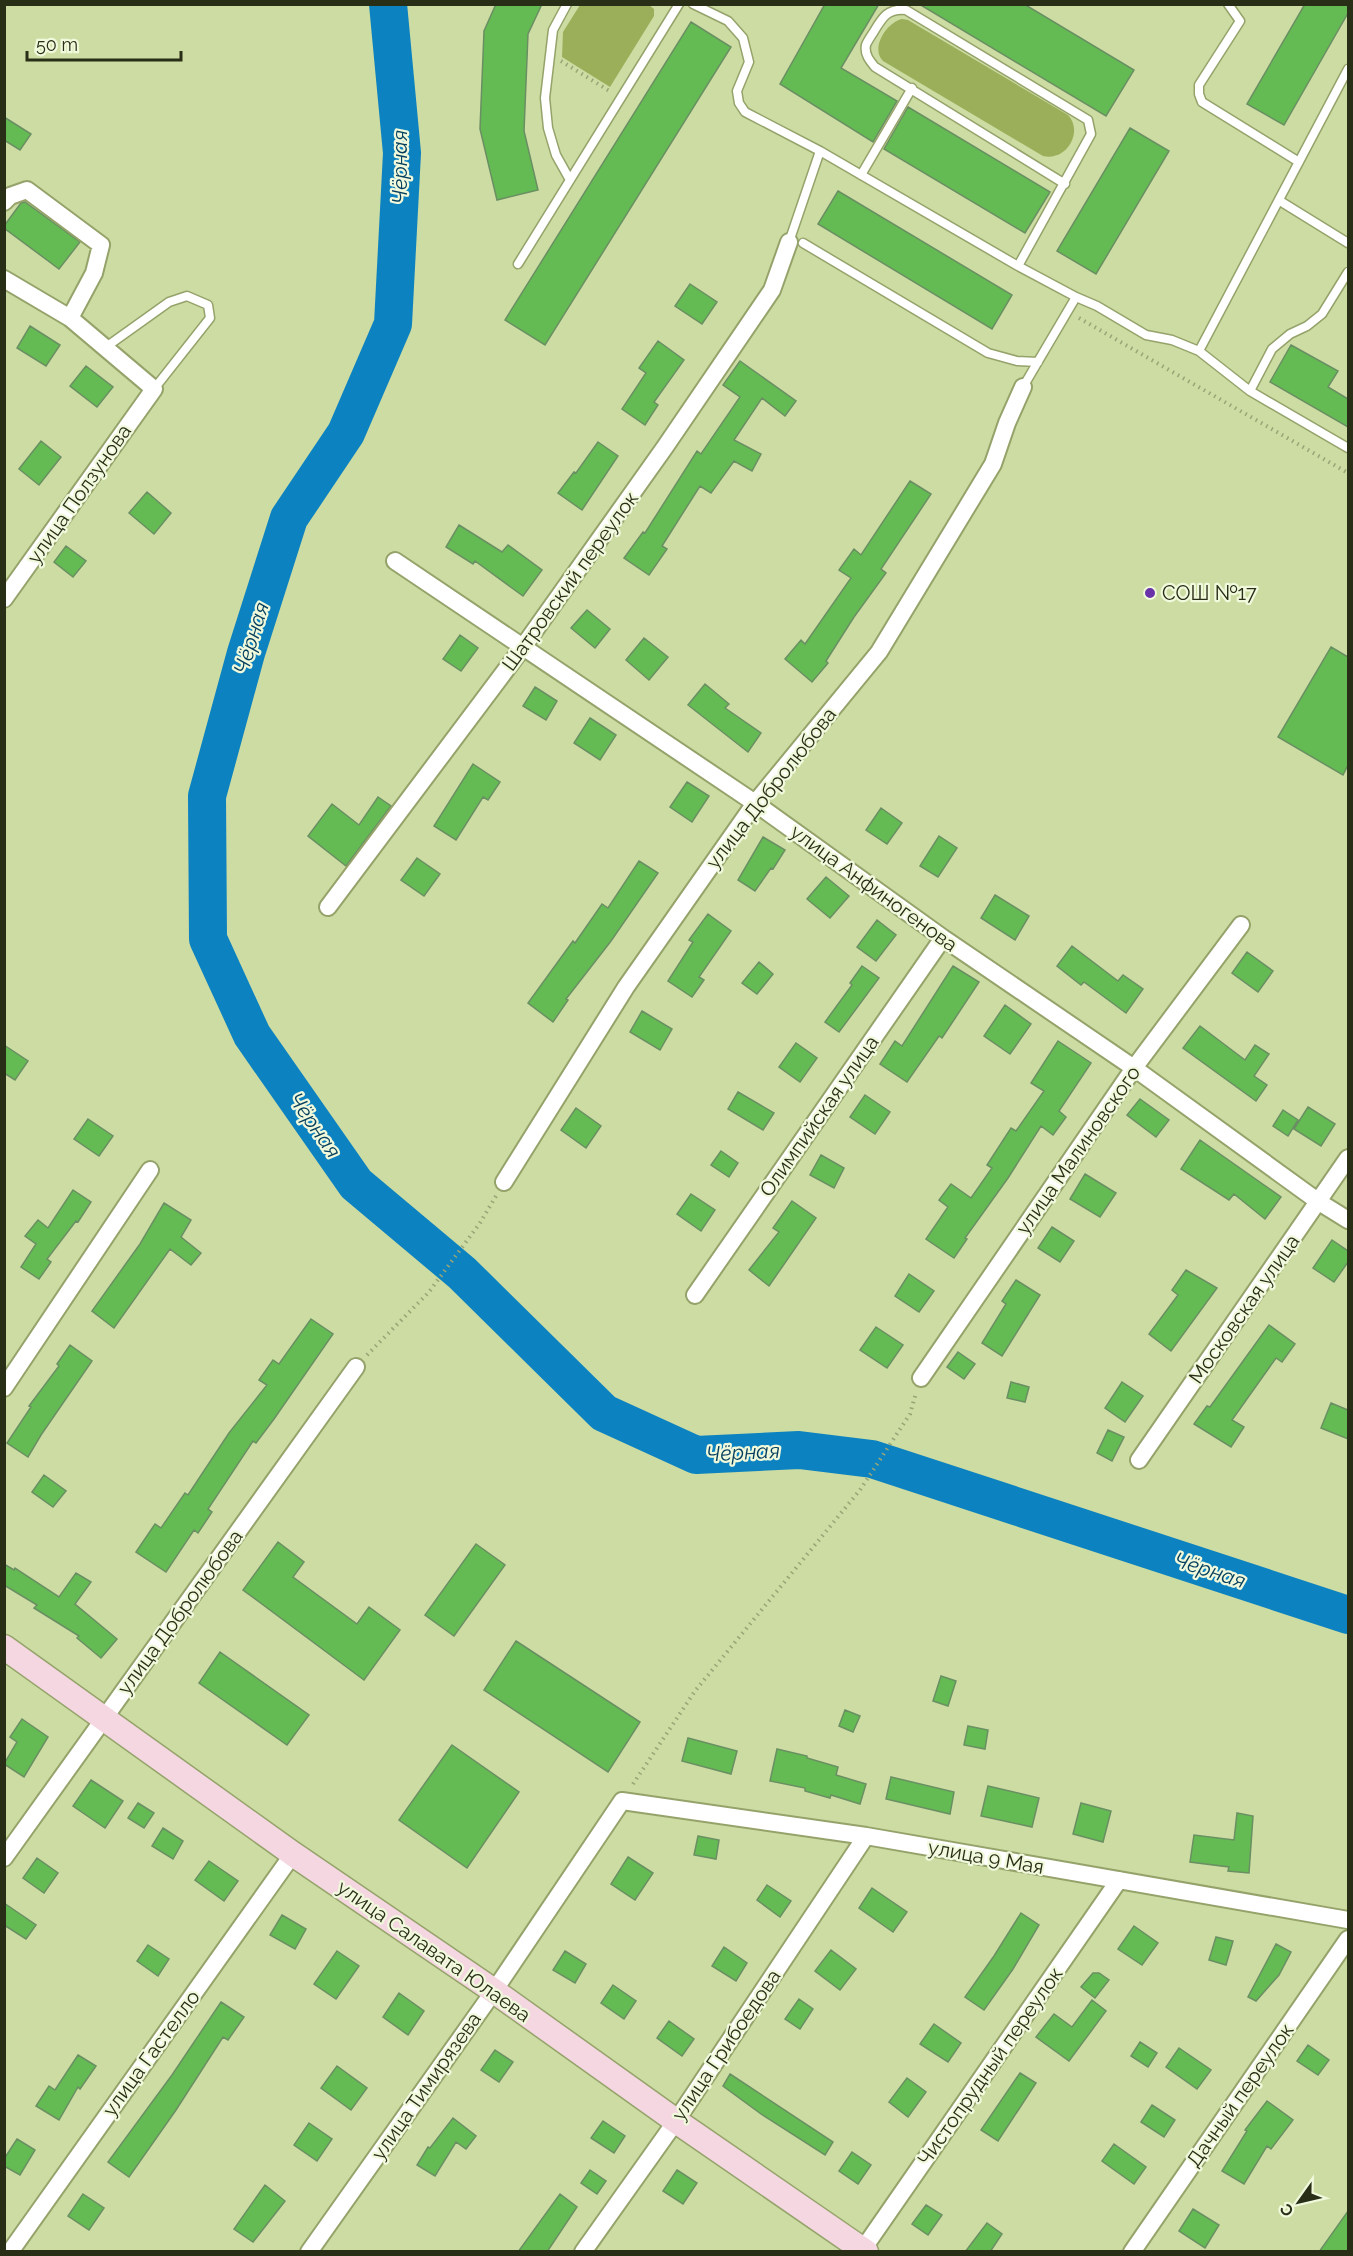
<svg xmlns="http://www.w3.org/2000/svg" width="1353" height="2256" font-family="Raleway,sans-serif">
  <rect width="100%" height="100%" fill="#ccdca2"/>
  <!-- green -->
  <path fill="#9baf5a" d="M580,5H649L654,9V16L610,87L562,57L563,32Z
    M902,19L908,20L1068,115C1084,132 1066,162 1043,156L883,61C870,48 887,22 902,19Z"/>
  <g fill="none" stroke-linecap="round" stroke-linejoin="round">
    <!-- river -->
    <path stroke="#0c82c0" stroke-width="38" d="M388,4L402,153L393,324L346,433L289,518L246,653L207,796L208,939L252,1035L356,1184L462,1273L604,1413L696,1455L799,1450L872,1459L1348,1615"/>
  </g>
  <!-- building -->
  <path fill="#64bb53" stroke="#698f62" stroke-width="1.5" d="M496,4H542L528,34L524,131L538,190L497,200L480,129L484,31Z
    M825,4H879L841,68L897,101L873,142L780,84Z
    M919,4H1024L1134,70L1106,116Z
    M1305,4H1348V13L1284,125L1247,104Z
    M691,22L731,47L545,345L505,320Z
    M908,107L1050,192L1025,233L884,149Z
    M4,117L31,134L20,150L4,140Z
    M1130,128L1169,151L1096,274L1057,251Z
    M838,191L1012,295L992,329L818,224Z
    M25,202L80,242L59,269L4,228V226L21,203Z
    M690,284L717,302L702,324L675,306Z
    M30,326L60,345L46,366L17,348Z
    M658,341L684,360L654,402L658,405L645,425L622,409L646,373L639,368Z
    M1291,345L1338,371L1328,387L1348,399V427L1270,382Z
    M740,361L796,401L785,416L762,398L734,440L761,454L752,471L734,461L711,493L700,486L662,546L667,549L649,575L624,558L643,532L645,533L697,451L701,454L740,397L723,385Z
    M86,366L113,387L97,407L70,386Z
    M41,441L61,457L39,485L19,469Z
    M598,442L618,456L582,510L558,493L574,472L576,473Z
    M910,481L931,494L881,569L886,573L854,617L826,661L828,663L812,682L785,659L801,640L805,644L851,578L839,570L854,549L861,555Z
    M147,492L171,513L154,534L129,513Z
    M459,525L502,552L508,545L542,570L523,596L475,561L473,564L446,547Z
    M66,546L86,561L73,577L54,562Z
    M587,610L610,629L595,648L571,628Z
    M460,635L478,648L461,671L443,659Z
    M644,638L668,657L649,680L626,660Z
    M1331,647L1348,657V765L1343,775L1278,737Z
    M705,684L729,704L725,708L761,733L748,752L688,705Z
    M535,687L557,701L546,720L523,706Z
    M590,718L616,735L600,760L574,743Z
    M473,764L500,782L488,800L483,797L456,840L434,826Z
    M687,782L709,796L692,822L670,807Z
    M378,797L391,806L346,866L308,836L332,804L359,825Z
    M881,808L902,823L887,844L866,830Z
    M939,836L957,848L938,877L920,866Z
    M763,837L785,850L773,869L771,868L755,891L738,880Z
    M417,858L440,874L424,896L401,880Z
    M639,861L658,873L611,941L566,999L568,1000L553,1022L528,1003L573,941L575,943L602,904L608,908Z
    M826,877L849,896L830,918L807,899Z
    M995,895L1029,916L1015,940L981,918Z
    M708,914L731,931L699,977L704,980L692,997L668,981L693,942L689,940Z
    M877,920L896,935L876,961L857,947Z
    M1072,946L1118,981L1123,975L1143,989L1126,1013L1084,982L1081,985L1057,966Z
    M1247,952L1273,971L1258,992L1232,973Z
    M759,962L773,974L757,994L742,983Z
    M862,966L879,978L839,1032L825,1022L852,985L850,983Z
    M953,966L979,982L942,1038L939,1036L907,1082L880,1064L895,1041L902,1046Z
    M1005,1005L1031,1024L1010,1054L984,1036Z
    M642,1011L672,1029L660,1050L630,1032Z
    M1200,1026L1245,1060L1255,1045L1269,1054L1254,1076L1267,1085L1256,1101L1183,1048Z
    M1058,1041L1091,1063L1059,1111L1066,1117L1053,1135L1041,1126L1008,1178L965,1238L967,1239L954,1258L926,1239L948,1207L939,1200L951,1184L971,1198L992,1168L987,1165L1011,1128L1016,1131L1044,1091L1031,1083Z
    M796,1043L817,1058L800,1082L779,1067Z
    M4,1045L28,1061L15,1080L4,1073Z
    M738,1092L774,1113L763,1130L728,1109Z
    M865,1095L890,1112L875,1134L850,1117Z
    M1140,1099L1169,1120L1156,1137L1127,1115Z
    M1308,1107L1335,1124L1321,1146L1294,1129Z
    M576,1108L601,1126L586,1148L561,1130Z
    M1283,1110L1298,1120L1288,1136L1273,1126Z
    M88,1119L113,1136L99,1156L74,1139Z
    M1200,1140L1281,1197L1265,1219L1234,1194L1229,1200L1181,1169Z
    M721,1151L738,1163L729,1177L711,1165Z
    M821,1155L844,1168L834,1188L810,1175Z
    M1085,1174L1116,1193L1100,1217L1070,1199Z
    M73,1190L91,1202L78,1222L76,1221L47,1259L51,1262L39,1279L21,1267L36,1244L25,1236L38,1220L48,1228Z
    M691,1194L715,1210L701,1231L677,1214Z
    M792,1201L816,1218L769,1286L749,1270L779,1232L773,1228Z
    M164,1203L191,1220L181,1237L201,1253L191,1265L170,1249L114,1328L92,1311L140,1244Z
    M1052,1227L1074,1241L1060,1262L1038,1248Z
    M1332,1240L1348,1251V1262L1334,1282L1313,1268Z
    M1186,1270L1217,1288L1171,1351L1149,1334L1178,1295L1172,1290Z
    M909,1274L934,1291L919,1312L895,1296Z
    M1016,1280L1040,1295L1002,1356L982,1343L1006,1304L1002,1301Z
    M311,1319L333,1334L274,1419L256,1443L253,1441L208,1509L212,1512L198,1533L194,1530L166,1572L136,1552L155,1524L161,1528L185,1493L188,1495L229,1433L267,1385L259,1380L273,1360L279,1364Z
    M1269,1325L1295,1344L1282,1362L1276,1358L1232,1420L1244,1427L1231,1447L1194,1424L1207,1406L1210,1407Z
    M876,1327L903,1345L887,1368L860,1350Z
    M70,1345L92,1361L41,1435L28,1457L7,1443L31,1407L29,1406L59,1366L57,1364Z
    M958,1352L975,1364L964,1379L947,1367Z
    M1011,1382L1029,1387L1025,1402L1007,1398Z
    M1122,1382L1143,1396L1125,1422L1105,1408Z
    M1331,1403L1348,1410V1439L1321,1428Z
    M1108,1430L1124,1437L1112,1461L1097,1453Z
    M44,1475L66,1491L53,1507L32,1492Z
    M278,1542L304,1562L293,1577L357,1624L369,1607L400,1630L364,1680L243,1590Z
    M476,1544L505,1565L454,1636L425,1615Z
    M4,1564L14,1570L15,1568L59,1597L76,1573L91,1582L75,1604L117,1639L101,1658L77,1638L79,1636L34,1608L37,1605L4,1585Z
    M516,1641L640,1722L608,1772L484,1690Z
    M220,1652L309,1715L287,1745L199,1683Z
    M941,1676L956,1681L948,1706L933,1701Z
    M845,1710L860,1716L853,1732L839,1726Z
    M22,1719L48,1737L24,1777L4,1764L17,1742L10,1737Z
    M968,1726L988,1730L985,1749L964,1745Z
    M688,1738L737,1751L731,1774L682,1761Z
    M452,1745L519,1792L467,1868L399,1820Z
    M777,1749L807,1756V1758L838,1767L836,1775L866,1784L860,1804L831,1795L830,1798L805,1791V1788L770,1781Z
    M891,1777L954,1792L950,1814L886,1799Z
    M91,1780L123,1801L105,1828L73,1806Z
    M988,1786L1039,1798L1032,1827L981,1816Z
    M138,1803L154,1813L144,1828L128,1818Z
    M1081,1803L1111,1811L1103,1842L1073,1834Z
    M1237,1813L1253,1816L1249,1873L1228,1871L1229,1867L1190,1862L1194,1835L1234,1840Z
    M163,1828L183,1841L173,1859L152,1846Z
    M698,1836L719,1840L716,1859L694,1855Z
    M628,1857L653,1873L635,1900L611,1884Z
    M37,1858L58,1873L44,1893L23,1878Z
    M209,1861L238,1881L224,1901L195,1880Z
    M767,1885L791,1901L780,1917L757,1900Z
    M872,1888L907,1912L893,1932L859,1908Z
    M4,1903L36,1925L26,1939L4,1925Z
    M1021,1913L1039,1925L1013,1969L984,2010L965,1997L994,1956Z
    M282,1915L306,1929L295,1949L270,1935Z
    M1134,1926L1158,1943L1142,1965L1118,1949Z
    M1216,1937L1233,1941L1226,1965L1209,1960Z
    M1276,1944L1291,1952L1279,1975L1256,2001L1248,1997Z
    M148,1945L169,1959L158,1976L137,1961Z
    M724,1947L747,1963L736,1981L712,1966Z
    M831,1950L856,1969L840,1990L815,1971Z
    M337,1951L359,1966L336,1999L314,1984Z
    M565,1951L586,1964L575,1983L553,1970Z
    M1093,1973H1099L1109,1980L1095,1998L1081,1987Z
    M613,1985L636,2001L624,2019L601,2003Z
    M399,1993L424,2011L408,2035L383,2017Z
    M799,1999L813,2009L800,2029L785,2019Z
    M1092,2000L1106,2011L1069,2061L1036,2037L1054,2014L1072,2027Z
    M221,2002L244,2017L228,2040L223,2037L176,2110L129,2177L108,2162L172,2075Z
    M669,2021L694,2039L682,2056L657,2038Z
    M934,2024L961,2043L948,2062L920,2044Z
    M1140,2042L1157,2053L1148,2067L1131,2056Z
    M1308,2045L1329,2060L1318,2075L1297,2061Z
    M1179,2048L1211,2070L1197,2089L1166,2067Z
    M495,2050L513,2062L499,2082L481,2070Z
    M78,2055L96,2066L80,2089L78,2087L59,2120L36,2106L49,2086L55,2090Z
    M337,2066L367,2088L351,2110L321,2088Z
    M1020,2073L1036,2083L998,2141L981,2130Z
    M730,2074L833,2142L825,2155L761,2114L723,2086Z
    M907,2078L926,2092L908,2117L889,2102Z
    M1267,2101L1293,2120L1271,2149L1267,2146L1244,2184L1222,2171L1247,2131L1245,2130Z
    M1152,2105L1175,2120L1164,2137L1141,2122Z
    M453,2118L476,2136L466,2149L456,2142L435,2176L417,2165L428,2147L430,2148Z
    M603,2121L625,2136L614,2153L591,2138Z
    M309,2123L332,2139L317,2161L294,2145Z
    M17,2139L35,2150L20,2175L4,2166V2159Z
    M1114,2144L1146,2167L1134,2184L1102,2161Z
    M852,2152L871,2165L858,2184L839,2171Z
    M590,2170L606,2181L597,2194L581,2183Z
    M677,2170L697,2183L683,2204L663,2191Z
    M265,2185L285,2201L253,2242L234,2229Z
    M83,2194L104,2208L89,2230L68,2216Z
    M560,2194L577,2207L547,2252H518Z
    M926,2205L942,2215L928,2235L912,2224Z
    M1193,2209L1219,2225L1205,2248L1179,2231Z
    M1348,2211V2252H1319Z
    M987,2223L1002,2234L990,2252H965Z"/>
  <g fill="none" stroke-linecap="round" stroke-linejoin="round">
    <!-- lane casing -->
    <g stroke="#95a36b" stroke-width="11">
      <path id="lane" d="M567,4L553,30L545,98L548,128L556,155L570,180
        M693,4L728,21L743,38L749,62L737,91L739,103L745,112L820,151
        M1228,4L1240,21L1199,85V94L1202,102L1299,162
        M861,175L912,88
        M1280,201L1348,243
        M789,242L820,151L1018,266L1076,297
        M803,243L988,353L1017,361L1038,362
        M518,264L679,4
        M1018,266L1091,134L1088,120L906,10C887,8 882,18 873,33C871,36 867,42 866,45C864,54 870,61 875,67L1065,184
        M106,347L169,302L187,296L208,305L210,318L154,389
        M1199,351L1250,391L1348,448
        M1023,387L1076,297L1097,306L1146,335L1172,340L1199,351L1348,69
        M1250,391L1272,349L1290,334L1307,326L1322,314L1348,272"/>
    </g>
    <!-- street casing -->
    <g stroke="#95a36b" stroke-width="20">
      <path id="street" d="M4,202L10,196L27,190L101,245L94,273L70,318
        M4,279L70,318L154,389L4,599
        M395,561L755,803L943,938L1134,1068L1319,1202L1348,1220
        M328,907L523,647L665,447L772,290L789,242
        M504,1182L626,987L755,803L879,652L993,464L1007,423L1023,387
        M695,1295L943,938
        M921,1378L1134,1068L1241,925
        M4,1388L150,1170
        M1139,1460L1348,1158
        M4,1858L356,1367
        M10,2252L293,1854
        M309,2252L494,1991L622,1801L866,1836L1348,1920
        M583,2252L676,2121L866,1836
        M861,2252L1119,1880
        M1132,2252L1348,1939"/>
    </g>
    <!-- secondary casing -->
    <g stroke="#95a36b" stroke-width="27">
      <path id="secondary" d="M4,1647L293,1854L494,1991L676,2121L866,2252"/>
    </g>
    <!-- path -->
    <path stroke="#98a576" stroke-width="4" stroke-dasharray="1.5 4.5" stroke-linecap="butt" d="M561,61L611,92
      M1079,318L1348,473
      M367,1355L429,1292L480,1223L496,1196
      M633,1784L695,1691L860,1490L910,1414L916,1393"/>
    <!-- lane -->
    <use href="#lane" stroke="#fff" stroke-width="8"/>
    <!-- street -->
    <use href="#street" stroke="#fff" stroke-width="16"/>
    <!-- secondary -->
    <use href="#secondary" stroke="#f4d7e0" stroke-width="24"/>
  </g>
  <!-- markers -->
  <circle fill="#6932a9" stroke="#f0f9dc" stroke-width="2" cx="1150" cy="593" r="6"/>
  <g text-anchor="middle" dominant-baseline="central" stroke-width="4.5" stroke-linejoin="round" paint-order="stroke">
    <!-- street labels -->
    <g font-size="20" fill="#292e17" stroke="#f0f9dc">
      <text transform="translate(79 494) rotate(-55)">улица Ползунова</text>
      <text transform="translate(570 581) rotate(-54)">Шатровский переулок</text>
      <text transform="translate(771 788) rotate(-52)">улица Добролюбова</text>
      <text transform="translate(874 888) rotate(36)">улица Анфиногенова</text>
      <text transform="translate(819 1116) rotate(-55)">Олимпийская улица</text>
      <text transform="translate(1078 1150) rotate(-55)">улица Малиновского</text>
      <text transform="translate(1244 1309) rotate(-55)">Московская улица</text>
      <text transform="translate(180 1612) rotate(-54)">улица Добролюбова</text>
      <text transform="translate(986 1857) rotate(10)">улица 9 Мая</text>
      <text transform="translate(434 1951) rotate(35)">улица Салавата Юлаева</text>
      <text transform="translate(726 2045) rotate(-56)">улица Грибоедова</text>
      <text transform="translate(151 2053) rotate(-54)">улица Гастелло</text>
      <text transform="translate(990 2066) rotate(-55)">Чистопрудный переулок</text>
      <text transform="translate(426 2086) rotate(-55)">улица Тимирязева</text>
      <text transform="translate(1240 2095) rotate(-55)">Дачный переулок</text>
    </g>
    <!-- poi labels -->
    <g font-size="20" fill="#292e17" stroke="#f0f9dc" text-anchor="start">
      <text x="1162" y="593">СОШ №17</text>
    </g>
    <!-- water labels -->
    <g font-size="21" font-style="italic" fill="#033d5d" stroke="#f0f9dc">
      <text transform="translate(399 167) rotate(-90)">Чёрная</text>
      <text transform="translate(251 638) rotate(-73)">Чёрная</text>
      <text transform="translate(315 1125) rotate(55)">Чёрная</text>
      <text transform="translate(743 1452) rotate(-3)">Чёрная</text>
      <text transform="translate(1210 1570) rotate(18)">Чёрная</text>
    </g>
  </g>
  <!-- border -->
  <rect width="1353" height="2256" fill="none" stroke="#292e17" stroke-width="12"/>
  <!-- north arrow -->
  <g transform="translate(1299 2202) rotate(236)" stroke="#f0f9dc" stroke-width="4.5" paint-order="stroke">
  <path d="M0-4.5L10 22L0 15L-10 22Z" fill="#292e17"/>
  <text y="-9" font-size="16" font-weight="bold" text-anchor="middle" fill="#292e17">С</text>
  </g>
  <!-- scale -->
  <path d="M27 51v9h154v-9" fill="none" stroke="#292e17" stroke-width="3"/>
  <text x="36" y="51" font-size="18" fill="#292e17" stroke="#f0f9dc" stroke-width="4.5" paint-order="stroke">50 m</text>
</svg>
